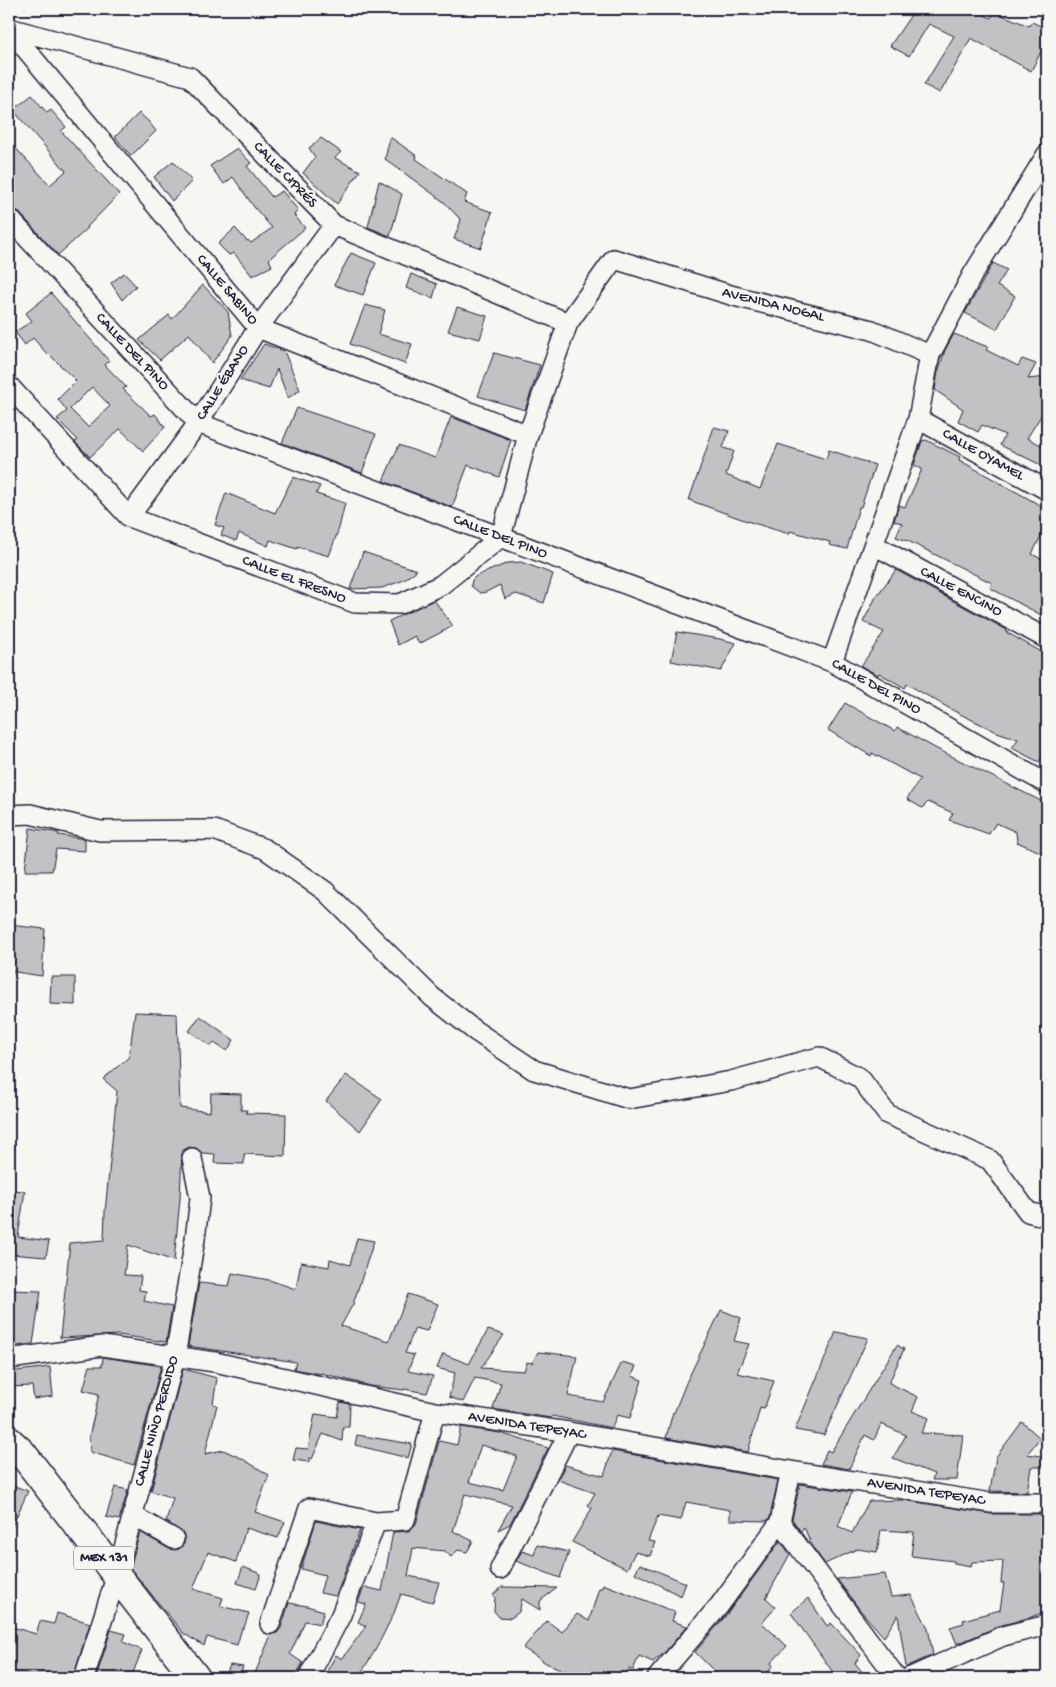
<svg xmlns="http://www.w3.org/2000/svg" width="1056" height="1687" font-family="'Gochi Hand',sans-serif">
  <rect width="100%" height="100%" fill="#f6f6f2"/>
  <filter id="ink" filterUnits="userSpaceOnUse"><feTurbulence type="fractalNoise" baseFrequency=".02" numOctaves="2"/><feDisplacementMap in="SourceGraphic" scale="10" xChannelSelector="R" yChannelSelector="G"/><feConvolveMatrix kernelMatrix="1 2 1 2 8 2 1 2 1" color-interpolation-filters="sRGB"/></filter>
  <g filter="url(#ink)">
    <!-- building -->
    <path fill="#c2c2c4" stroke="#22223b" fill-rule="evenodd" d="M915,9H970L991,18L995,12L1029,26L1032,22L1047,29V40L1031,71L971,38L940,93L924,85L954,36L929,24L909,56L890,46Z
      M32,95L47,113L51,110L66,127L61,131L119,194L87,227L88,228L58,255L17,210L9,207V141L50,185L66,171L13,110Z
      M139,113L148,121L156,131L131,156L115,137Z
      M390,137L417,156L416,159L467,194L464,202L492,212L481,248L454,239L461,220L444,202L385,159Z
      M321,138L341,152L335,158L360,171L337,204L303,173L315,157L309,148Z
      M237,148L251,163L247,166L272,197L282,191L298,210L294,215L305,228L269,259L272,266L252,276L234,253L229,255L218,244L235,228L247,241L248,240L251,243L272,228L254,207L233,177L224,184L210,166Z
      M173,161L192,181L172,201L154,177Z
      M379,181L402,194L390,236L368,227Z
      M351,253L376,263L363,295L334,285Z
      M993,263L1007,270L997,286L1015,296L997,329L965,313Z
      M124,273L136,286L122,300L111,283Z
      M411,274L437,284L433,298L406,288Z
      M203,285L228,312L232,336L212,363L189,334L160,360L139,340L169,315L172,319Z
      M51,293L109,361L105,365L126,387L123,389L151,416L155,414L165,427L143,451L120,429L90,457L75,442L78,440L57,419L67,411L58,399L76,381L49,354L48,355L33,338L25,345L15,332L32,321L26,313ZM92,387L110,406L88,427L70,409Z
      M365,305L385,310L378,334L412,344L405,364L350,344Z
      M457,307L487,316L480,339L448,331Z
      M954,334L988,347L986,350L1018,366L1022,359L1036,364L1028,379L1047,377V410L1044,411L1027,438L1047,448V468L1000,445L1005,435L982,425L978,432L958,421L963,409L935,390L938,372L945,350Z
      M264,344L284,351L300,390L288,398L277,369L269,389L240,380Z
      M494,353L540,365L525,410L478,396Z
      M297,408L376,434L362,473L282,443Z
      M451,417L511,440L499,477L468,465L452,507L383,481L399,445L435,458Z
      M714,427L729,431L723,448L734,451L726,475L760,489L778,444L826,459L829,450L875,465L861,507H859L847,549L829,545L830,542L790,531L789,534L747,521L689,500Z
      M926,440L960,457L959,460L1047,509V524L1032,554L1047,562V618L990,588L992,583L908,541L896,537L902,523L894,521L899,505L905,507L922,469L914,465L922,441Z
      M293,477L320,486L316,494L345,503L339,528L329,556L298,547L297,549L270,540L268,546L239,533L236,541L221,535L224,528L215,525L226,493L275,513Z
      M363,552L417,570L404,580L382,588L350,589Z
      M521,562L553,574L544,603L516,594L505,599L500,585L486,592L480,593L471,586L472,580L476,576L508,563Z
      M896,570L1007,630L1006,632L1047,655V748L1039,762L1012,748L1018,739L997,732L954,711L907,684L905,688L879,673L878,675L861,666L884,632L863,622L876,597Z
      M434,600L453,626L419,644L415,636L398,645L389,621Z
      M677,632L720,639L736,643L721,671L671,661Z
      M845,703L895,731L897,727L935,748L1047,804V855L1017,842L1016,832L996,823L989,834L949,820L953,813L928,802L922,808L907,799L920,779L872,753L871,756L828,730Z
      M30,828L59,833L58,835L85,839V851L56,849L52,871H25Z
      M9,925L45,929L42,976L9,971L12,951H9Z
      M51,977H75V1005L50,1004Z
      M135,1012L177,1014L180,1108L210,1112L211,1093L241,1094V1110H247L246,1113L286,1114L285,1156L244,1154V1164L214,1163L215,1154L202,1153L196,1148L189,1147L182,1151L180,1199L174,1261L128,1245L124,1275L141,1276L139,1290L146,1291L144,1301L172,1307L166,1342L118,1335L60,1338L70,1243L104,1240L105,1212L117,1091L103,1079L129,1057Z
      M200,1016L234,1040L227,1051L214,1043L211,1046L189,1031Z
      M346,1075L382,1099L360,1131L326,1101Z
      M9,1190L25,1191L18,1237L49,1241L46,1257L9,1254Z
      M357,1238L374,1241L353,1304L341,1326L389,1341L408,1294L438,1304L427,1331L415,1328L405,1353L414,1355L408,1371L433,1376L427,1393L404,1389V1390L371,1386L321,1373V1374L294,1369L296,1362L188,1346L199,1283L229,1286L232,1273L269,1280L296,1289L301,1262L329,1267L330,1259L350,1265Z
      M9,1290L41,1291L33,1344L9,1347Z
      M721,1310L741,1318L734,1341L749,1344L737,1373L774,1381L764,1409L760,1408L748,1452L666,1438L673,1412L674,1413L686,1383Z
      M488,1330L504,1335L481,1368L524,1371L527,1362L532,1363L538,1352L577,1356L568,1396L603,1402L622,1362L636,1366L632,1376L642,1380L630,1418L617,1415L612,1428L552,1416L551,1418L493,1409L501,1383L475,1378L463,1402L449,1397L455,1373L437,1368L443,1354L469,1364Z
      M836,1332L868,1338L824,1435L795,1430Z
      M897,1345L904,1349L889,1383L918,1397L912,1411L929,1418L921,1433L963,1435L957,1480H932L934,1474L893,1458L906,1435L881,1424L874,1440L865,1435L849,1469L821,1464L827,1450L831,1452Z
      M103,1357L161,1366L134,1465L90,1452L89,1437L99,1394L83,1390L90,1366H102Z
      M50,1367L53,1396L34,1399L32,1386L9,1387V1372Z
      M183,1369L217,1378L213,1404L217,1405L205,1454L223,1450L241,1458L269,1475L255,1512L285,1522L278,1538L246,1528L236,1562L208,1552L193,1589L223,1598L220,1606L249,1613L244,1628H242L237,1645L207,1637L204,1646L183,1633L130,1568L140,1532L169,1549L175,1550L179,1549L184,1544L185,1538L183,1533L166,1521L173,1498L151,1491Z
      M340,1402L350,1404L349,1427H343L342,1441L323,1434L312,1459L309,1458V1462L293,1460L296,1448L308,1449L315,1414L337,1417Z
      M1022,1422L1040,1438L1027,1454L1047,1457V1467H1031L1027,1492L990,1491L996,1457Z
      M461,1427L500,1433L548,1448L510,1524L498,1530L512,1505L465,1494L453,1531L473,1541L467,1552L458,1550L451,1557L445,1551L413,1548L408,1576L439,1582L433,1602L401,1594L394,1613L376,1649L358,1678H323L336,1655L342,1659L366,1626L358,1622L366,1604L358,1602L364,1587L382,1591L393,1532L409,1531L416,1524L439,1441L457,1445ZM481,1445L517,1456L503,1490L469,1482Z
      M357,1435L412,1444L408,1458L355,1445Z
      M612,1451L778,1480L770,1517L767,1521L730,1520V1510L686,1502L681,1520L658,1516L648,1541L655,1542L650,1556L635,1552L627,1569L572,1542L592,1508L588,1505L595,1493L558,1480L565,1465L604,1476Z
      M9,1484L28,1491L9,1533Z
      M800,1484L852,1492L838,1526L852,1533L869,1501L903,1500L991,1514H1047V1611L1031,1617L999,1626L957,1644L950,1627L964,1623L963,1620L1000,1610L1004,1583H1001L1003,1561L972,1562L971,1566L954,1563V1561L911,1556L914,1532L881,1530L877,1552L857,1549L825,1564L812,1546L804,1527L801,1532L792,1519Z
      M115,1487L128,1490L119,1520L106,1517Z
      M316,1521L360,1530L336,1596L320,1593L325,1575L301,1569Z
      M780,1541L790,1554L766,1598L776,1607L762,1623L787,1646L771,1663L773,1666L763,1678H721L695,1652L728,1613Z
      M537,1545L569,1552L560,1578L516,1561L522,1551L534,1555Z
      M640,1564L686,1583L681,1596L635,1573Z
      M243,1567L261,1574L256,1589L237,1583Z
      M885,1574L891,1597L911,1595L928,1628L933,1655L906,1667L898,1615L884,1637L860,1610L837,1579Z
      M603,1584L675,1612L672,1621L687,1626L665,1652L653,1662L639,1656L633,1670L629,1669L622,1678H582L546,1663L523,1648L547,1621L562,1632L577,1614L589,1621L599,1588H602Z
      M502,1587H503L557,1588L540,1601V1610L522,1599L519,1612L511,1618L499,1617L494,1611L495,1597L493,1595Z
      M808,1598L827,1626L831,1623L861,1655L855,1663L867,1678H837L791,1613Z
      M289,1603L307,1606L324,1611L320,1624L305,1621L290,1654L303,1663L294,1678H253L271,1635L277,1633L281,1628Z
      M57,1613L90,1623L73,1678H9V1626L36,1634L40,1621L54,1624Z
      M111,1630L126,1634L123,1642L142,1650L131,1678H96Z
      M230,1665L243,1667L239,1678H225Z"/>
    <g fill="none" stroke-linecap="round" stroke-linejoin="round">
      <!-- street casing -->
      <g stroke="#22223b" stroke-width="22">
        <path id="street" d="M9,28L190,77L334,225L568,323
          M9,29L258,328L528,435
          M9,218L198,423L832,662L1047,784
          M9,386L129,517L355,603L400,604L441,585L501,537L528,435L568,323L614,259L734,296L872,330L930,355
          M918,419L1047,490
          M129,517L198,423L258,328L334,225
          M874,545L1047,639
          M832,662L918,419L930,355L973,274L1047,154
          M9,815L30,814L100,831L214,830L265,849L325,891L432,997L474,1030L534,1070L629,1099L731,1081L819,1057L860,1078L887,1114L990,1160L1028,1212L1047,1217
          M9,1359L102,1346L215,1362L435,1412L569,1432L791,1471L991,1503H1047
          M132,1515L174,1539
          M780,1522L897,1678
          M500,1569L569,1432
          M270,1624L309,1508L376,1522L405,1520L435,1412
          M84,1678L117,1574L175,1357L195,1239L200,1198L192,1158
          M308,1678L341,1615L376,1522
          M657,1678L719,1606L780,1522L791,1471
          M909,1678L1003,1636L1047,1625"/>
      </g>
      <!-- primary casing -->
      <g stroke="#22223b" stroke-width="31">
        <path id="primary" d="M9,1441L22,1453L196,1678"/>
      </g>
      <!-- street -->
      <use href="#street" stroke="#f6f6f2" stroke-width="19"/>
      <!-- primary -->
      <use href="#primary" stroke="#f6f6f2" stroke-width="28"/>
    </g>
  </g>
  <g text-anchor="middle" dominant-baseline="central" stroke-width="4.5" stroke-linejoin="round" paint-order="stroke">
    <!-- shield labels -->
    <rect fill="#f6f6f2" stroke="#626272" stroke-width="1" x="74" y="1546.5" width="60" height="23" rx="4"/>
    <g font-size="14" font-weight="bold" fill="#22223b">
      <text x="104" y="1558">MEX 131</text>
    </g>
    <!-- street labels -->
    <g font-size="15" fill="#22223b" stroke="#f6f6f2">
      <text transform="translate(285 175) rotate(46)">CALLE CIPRÉS</text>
      <text transform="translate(227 290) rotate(50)">CALLE SABINO</text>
      <text transform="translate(773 305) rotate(14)">AVENIDA NOGAL</text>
      <text transform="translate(132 352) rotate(47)">CALLE DEL PINO</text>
      <text transform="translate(223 383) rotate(-58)">CALLE ÉBANO</text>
      <text transform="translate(983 455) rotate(29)">CALLE OYAMEL</text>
      <text transform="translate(500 537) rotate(21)">CALLE DEL PINO</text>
      <text transform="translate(294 580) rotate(21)">CALLE EL FRESNO</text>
      <text transform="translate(961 592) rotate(28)">CALLE ENCINO</text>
      <text transform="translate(876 687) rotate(29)">CALLE DEL PINO</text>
      <text transform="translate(157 1421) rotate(-75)">CALLE NIÑO PERDIDO</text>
      <text transform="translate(527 1426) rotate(9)">AVENIDA TEPEYAC</text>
      <text transform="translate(926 1492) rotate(9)">AVENIDA TEPEYAC</text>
    </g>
  </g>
  <!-- margin -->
  <rect width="1056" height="1687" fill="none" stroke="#f6f6f2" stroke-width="30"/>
  <rect x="15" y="15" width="1026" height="1657" fill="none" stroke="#22223b" stroke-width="2" filter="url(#ink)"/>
</svg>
